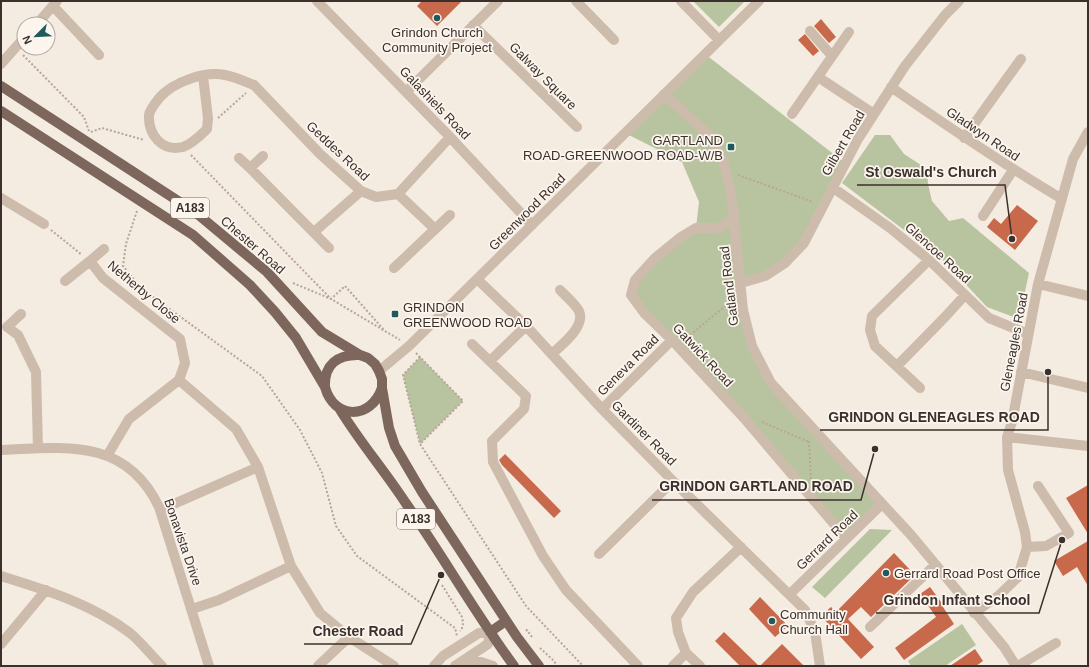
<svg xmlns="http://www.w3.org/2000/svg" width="1089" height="667" font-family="Helvetica,sans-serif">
  <rect width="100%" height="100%" fill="#f4ebe1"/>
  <!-- green -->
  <path fill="#b8c4a0" d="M693,1H745L719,27Z
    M705,54L845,163L804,243L785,263L741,283L743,310L771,383L882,504L846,538L631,295L635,280L696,228L699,202L682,162L625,133Z
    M875,135H890L904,154L927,169L928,184L932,201L949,221L963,218L1029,273L1019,319L987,307L941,258L842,183Z
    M420,357L463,401L420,444L403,375Z
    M870,529L892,530L825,598L812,587Z
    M962,624L976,645L945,666H911L908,661Z"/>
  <!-- building -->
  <path fill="#c8694b" d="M422,1H462L437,26L417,6Z
    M821,19L836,37L829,43L814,26Z
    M805,34L819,51L813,56L798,40Z
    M1017,205L1038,221L1015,250L987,227L994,218L1001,224Z
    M505,454L561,511L554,518L502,465L499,460Z
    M1088,485V534L1066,498Z
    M1088,541V586L1077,567L1063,576L1054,561Z
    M894,553L915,575L871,617L861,607L848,619L874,647L861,659L821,616L831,607L836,612Z
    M930,587L944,606L943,607L954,624L904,660L895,648L936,617L920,594Z
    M760,597L788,626L775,637L749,609Z
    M724,632L759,666H740L715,641Z
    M782,644L804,666H760Z
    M975,649L983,661L976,666H950Z"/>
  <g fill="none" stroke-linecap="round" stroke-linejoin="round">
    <!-- path -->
    <path stroke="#b9a596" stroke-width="2" stroke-dasharray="2 2" stroke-linecap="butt" d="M23,55L84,117L89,131
      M218,118L246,93
      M91,132L102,128L144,140
      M191,155L331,299L345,286L384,330
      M738,175L813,202
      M137,211L126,244L123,266L142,289L262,376L300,430L322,473L336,526L357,556L455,628L457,636
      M51,230L82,255
      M293,283L331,299L400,340
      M684,340L729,303H733
      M416,353L463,401L420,444
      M420,357L403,375L420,444L526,606L583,666
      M762,422L809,442
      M809,441L811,481
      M442,585L462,617C463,622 464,627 460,631
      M526,631L527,630L532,637
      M540,648L554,661L557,666"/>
    <!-- minor -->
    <path stroke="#cdbbac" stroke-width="10" d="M317,1L450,137L532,225
      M576,1L614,40
      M681,1L719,40
      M53,6L99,55
      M37,24L57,1
      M473,25L577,127
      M810,31L832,56
      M1,64L24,38
      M203,76L208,118L207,129C201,135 192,144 183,147C162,152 148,135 149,115C150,109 156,102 160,97C174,82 204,71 225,75C235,77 244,81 254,85L320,154L361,191L376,197L398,194L450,137
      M818,77L874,114
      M891,87C947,126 1003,164 1062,199
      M406,92L498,1
      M664,94L709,135L723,160L731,192L743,310L752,346L771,383L911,535L1004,647L1016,666
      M792,114L849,32
      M964,138L1021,59
      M239,158L250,168L263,156
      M250,168L329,248
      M832,187L890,228L929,260L989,318L1028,334
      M398,194L435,229
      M1,198L44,224
      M983,216L1013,170
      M735,217L719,228H696L681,237L654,259L635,280L631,295L645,314L672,340L744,418L846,538
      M314,232L361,191
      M104,249L90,261L103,278L180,339L185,363L179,380L129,419L107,456
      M394,268L450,215
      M477,279L526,326L602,409L673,481L805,610L815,632L820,666
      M65,281L90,261
      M741,283L765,276L785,263L804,243L858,139L905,66L945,15L959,1
      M1038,284L1088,296
      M21,314L7,327L18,335L36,372L38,448
      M472,344L526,396L524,409L492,441L493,462L543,556L566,590L638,666
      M552,354C561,345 586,327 579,311C576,305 565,295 560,290
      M490,361L526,326
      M897,366L945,317L965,295
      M379,371L409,346L759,1
      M1021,372L1088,388
      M179,380L236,429L258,467L291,566L320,613L349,637L394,666
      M920,388L875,346L870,330L872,316L929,260
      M602,409L672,340
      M1007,437L1088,446
      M1,450C66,447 126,438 159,507L209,666
      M160,510L258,467
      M1027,547L1046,546L1069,533L1038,486
      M599,554L673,481
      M1,576C46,590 92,604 130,633C141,642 151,655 162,666
      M790,594L882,504
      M192,609L219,600L291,566
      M974,613L998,596L1018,577L1027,547L1025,532L1008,470L1007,437L1012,422L1038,284L1073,159L1088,132
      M870,627L935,565
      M1,644L46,590
      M464,660L481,662L493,666
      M318,666L349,637
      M434,666L443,656L479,633L490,632L488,644L455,666
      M673,666L686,653
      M700,666L686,653L678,632L676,618L693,592L741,547
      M1018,666L1056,643"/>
    <!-- major -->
    <path stroke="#7d675c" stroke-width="10" d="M1,86L195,212L267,272L322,332L360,355L368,358L375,364L379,371L382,379V388L389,428L395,446L422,492L517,637L539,666
      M1,111L193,235L250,285L275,312L296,338L325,387C334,420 371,420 382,388
      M325,387C324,365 337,354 360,355
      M339,408C359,441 384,470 405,502C443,556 475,613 514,666
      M490,632L506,621"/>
  </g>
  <!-- markers -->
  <g fill="#1f5a5e" stroke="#fbf5ee" stroke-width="1.5">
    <circle cx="437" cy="18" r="4"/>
    <rect x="727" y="143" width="8" height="8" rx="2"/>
    <rect x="391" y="310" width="8" height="8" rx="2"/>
    <circle cx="886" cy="573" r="4"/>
    <circle cx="772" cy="621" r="4"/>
  </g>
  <g text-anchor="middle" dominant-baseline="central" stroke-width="3.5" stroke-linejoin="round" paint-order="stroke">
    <!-- shield labels -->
    <g fill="#fbf5ee" stroke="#756b66" stroke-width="1">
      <rect x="171" y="198" width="38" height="20" rx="3"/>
      <rect x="397" y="509" width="38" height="20" rx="3"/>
    </g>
    <g font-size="12" font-weight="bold" fill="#3b302b">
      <text x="190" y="208">A183</text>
      <text x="416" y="519">A183</text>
    </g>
    <!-- poi labels -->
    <g font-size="13" fill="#3b302b" stroke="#fbf5ee" text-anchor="start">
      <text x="437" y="32" text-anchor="middle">Grindon Church<tspan x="437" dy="15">Community Project</tspan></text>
      <text x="723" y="140" text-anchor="end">GARTLAND<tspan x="723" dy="15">ROAD-GREENWOOD ROAD-W/B</tspan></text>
      <text x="403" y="307">GRINDON<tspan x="403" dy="15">GREENWOOD ROAD</tspan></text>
      <text x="894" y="573">Gerrard Road Post Office</text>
      <text x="780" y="614">Community<tspan x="780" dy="15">Church Hall</tspan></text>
    </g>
    <!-- street labels -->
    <g font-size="13" fill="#3b302b" stroke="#fbf5ee">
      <text transform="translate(543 76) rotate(45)">Galway Square</text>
      <text transform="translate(435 103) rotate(46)">Galashiels Road</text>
      <text transform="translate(983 134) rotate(34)">Gladwyn Road</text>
      <text transform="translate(843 143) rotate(-60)">Gilbert Road</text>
      <text transform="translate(338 151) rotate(43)">Geddes Road</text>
      <text transform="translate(527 212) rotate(-45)">Greenwood Road</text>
      <text transform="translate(253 245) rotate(41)">Chester Road</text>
      <text transform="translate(938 253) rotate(42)">Glencoe Road</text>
      <text transform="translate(729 286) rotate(-97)">Gatland Road</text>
      <text transform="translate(144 292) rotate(40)">Netherby Close</text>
      <text transform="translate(1014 342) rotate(-79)">Gleneagles Road</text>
      <text transform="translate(703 355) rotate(47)">Gatwick Road</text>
      <text transform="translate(628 365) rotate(-45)">Geneva Road</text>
      <text transform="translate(644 433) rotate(45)">Gardiner Road</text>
      <text transform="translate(827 540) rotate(-44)">Gerrard Road</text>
      <text transform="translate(183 542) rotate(71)">Bonavista Drive</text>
    </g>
  </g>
  <!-- callouts -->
  <path fill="none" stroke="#3b302b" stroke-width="1.5" d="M1012 239L1005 185H857M1048 372L1048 430H820M875 449L861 500H652M1062 540L1039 613H876M441 575L411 644H304"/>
  <g fill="#3b302b" stroke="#fbf5ee" stroke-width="1.5">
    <circle cx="1012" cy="239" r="4"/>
    <circle cx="1048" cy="372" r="4"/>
    <circle cx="875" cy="449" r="4"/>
    <circle cx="1062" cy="540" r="4"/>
    <circle cx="441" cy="575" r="4"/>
  </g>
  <g font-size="14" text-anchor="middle" font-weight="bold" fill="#3b302b" stroke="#fbf5ee" stroke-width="3.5" stroke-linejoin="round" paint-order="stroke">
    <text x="931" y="177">St Oswald's Church</text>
    <text x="934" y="422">GRINDON GLENEAGLES ROAD</text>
    <text x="756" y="491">GRINDON GARTLAND ROAD</text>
    <text x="957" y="605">Grindon Infant School</text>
    <text x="358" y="636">Chester Road</text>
  </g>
  <!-- border -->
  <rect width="1089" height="667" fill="none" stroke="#3b302b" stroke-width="4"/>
  <!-- north arrow -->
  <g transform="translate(36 36) rotate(246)"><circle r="19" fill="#fbf5ee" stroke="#aea6a0"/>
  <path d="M0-3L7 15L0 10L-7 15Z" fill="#1f5a5e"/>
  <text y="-6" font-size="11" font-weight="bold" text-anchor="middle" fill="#3b302b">N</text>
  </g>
</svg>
